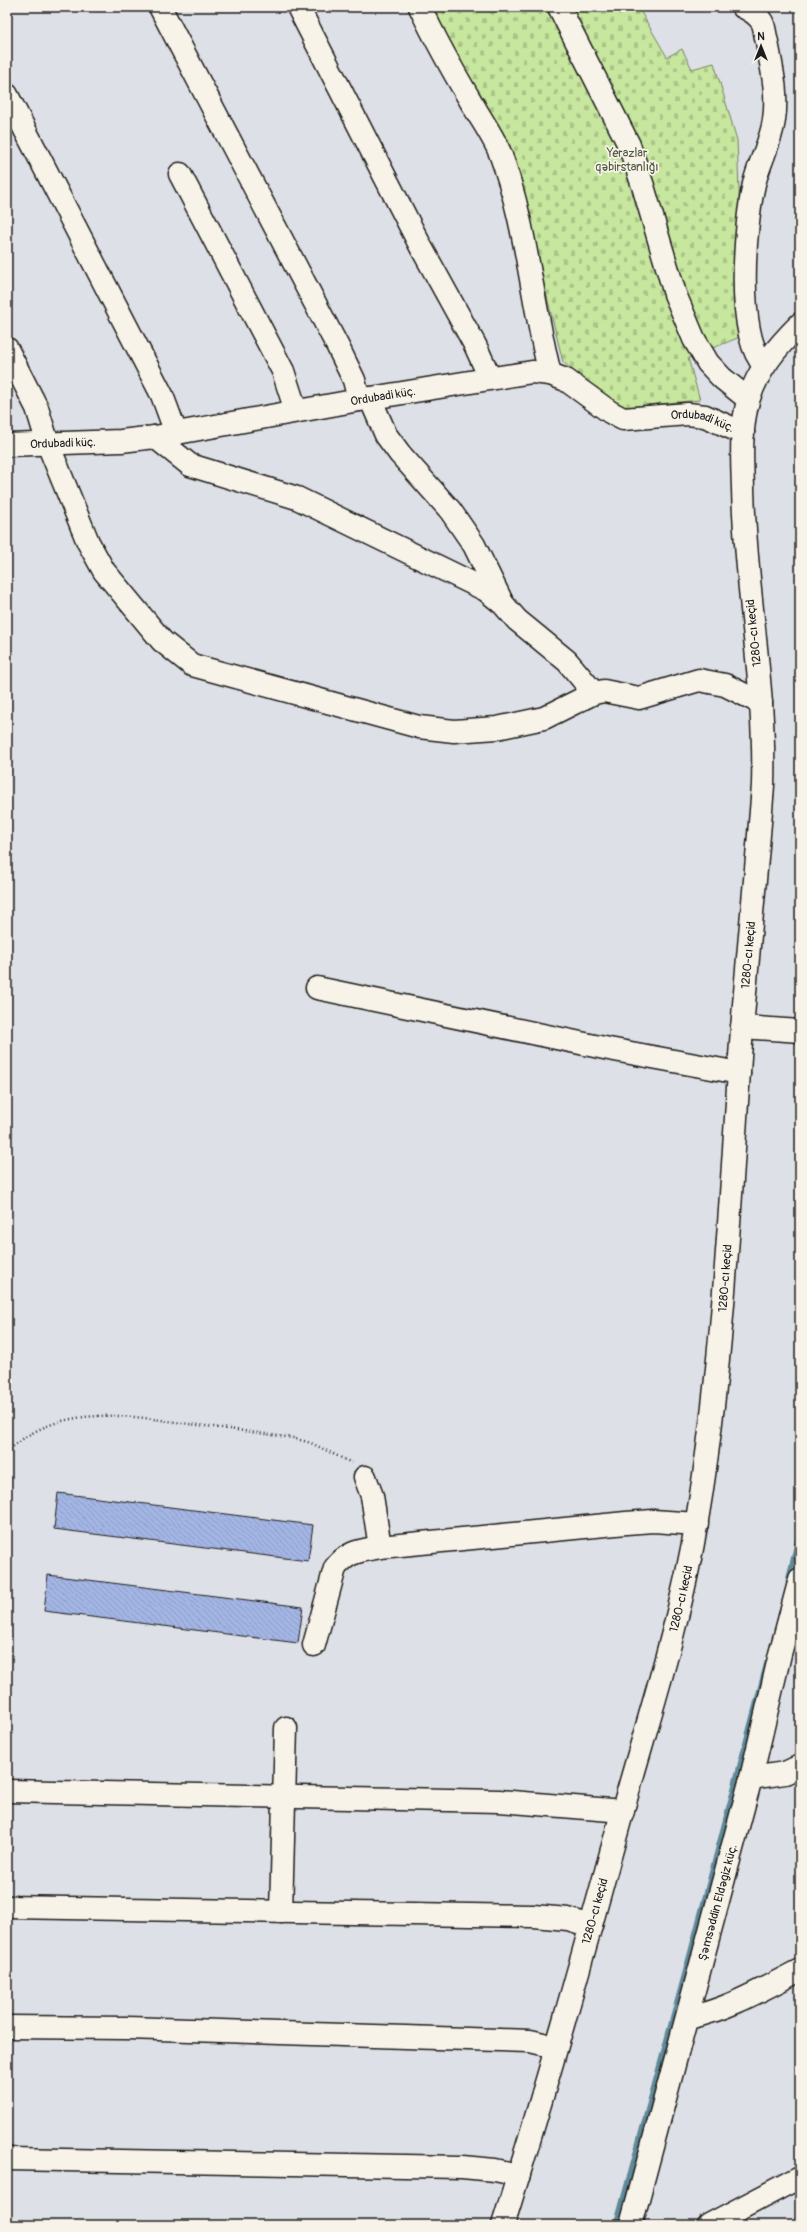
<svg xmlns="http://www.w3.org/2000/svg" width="807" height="2232" font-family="Pangolin,sans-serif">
  <defs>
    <pattern id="cemetery-stones" width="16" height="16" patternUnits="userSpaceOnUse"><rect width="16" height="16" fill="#c7e69e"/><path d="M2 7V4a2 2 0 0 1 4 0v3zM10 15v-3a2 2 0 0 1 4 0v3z" fill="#aac588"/></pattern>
    <pattern id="building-back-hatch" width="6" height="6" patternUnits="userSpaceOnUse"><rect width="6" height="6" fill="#a3b5e4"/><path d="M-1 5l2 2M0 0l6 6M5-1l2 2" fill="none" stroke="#8c9bc3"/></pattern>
  </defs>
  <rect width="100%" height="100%" fill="#dee0e7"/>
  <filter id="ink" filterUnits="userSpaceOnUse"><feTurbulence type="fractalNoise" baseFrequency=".025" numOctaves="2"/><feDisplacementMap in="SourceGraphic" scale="8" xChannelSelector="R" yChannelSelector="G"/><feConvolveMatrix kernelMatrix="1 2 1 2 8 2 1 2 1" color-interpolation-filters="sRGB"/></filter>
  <g filter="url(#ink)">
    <!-- cemetery -->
    <path fill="url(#cemetery-stones)" stroke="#72815d" d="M430,7H638L667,57L682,49L692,69L714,63L737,140L745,335L688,358L700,400L616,408L563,362L520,187Z"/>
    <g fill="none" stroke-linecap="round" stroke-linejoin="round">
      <!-- stream -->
      <path stroke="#5f8999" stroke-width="5" d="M788,1581L800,1530
        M616,2225L689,1958L767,1662"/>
    </g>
    <!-- building -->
    <path fill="url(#building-back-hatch)" stroke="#1c1c1c" d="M58,1493L313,1525L308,1561L54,1529Z
      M48,1575L303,1607L298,1643L44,1611Z"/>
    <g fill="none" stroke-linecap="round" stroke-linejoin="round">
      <!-- minor casing -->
      <g stroke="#1c1c1c" stroke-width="25">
        <g id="minor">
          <path d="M160,7L338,347L354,380L359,400"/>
          <path d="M298,7L421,247L475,345L490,378"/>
          <path d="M420,7C436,41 454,73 473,105C482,121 493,136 500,153C526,221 532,303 550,374"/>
          <path d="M559,7L629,145L643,186L675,294L694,339L708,363L722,378L748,399"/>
          <path d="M743,7C750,10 757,14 762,22C765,27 765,36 767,42C772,69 778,93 774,120C771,142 759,163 754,184C745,223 735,336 764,365"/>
          <path d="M7,95L162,395L176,433"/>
          <path d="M180,174L283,371L296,411"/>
          <path d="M7,349L37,408L48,444L88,542L104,571L162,641L192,665L419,727L454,731L497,728L544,718L594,693L604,691L639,698L699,680L725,685L761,703"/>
          <path d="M370,398L386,435L400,454L450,510L474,545L501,600"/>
          <path d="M155,437L190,465L297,498L486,590L503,604L517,620L567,661L594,693"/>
          <path id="s1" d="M7,445L121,441L155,437L359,400L532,372L550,374L566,380L610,412L623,419L688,414L705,416L743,433"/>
          <path d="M317,988L609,1049L739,1073"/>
          <path d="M742,1027L800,1031"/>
          <path d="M365,1477L372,1496L380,1547"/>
          <path d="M314,1645L335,1568C348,1551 360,1551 380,1547L626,1523L653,1521L697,1524"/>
          <path d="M751,1778L785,1773L800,1766"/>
          <path d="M7,1791L499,1801L623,1811"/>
          <path d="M7,1907L533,1916L568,1919L591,1926"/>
          <path d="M281,1912L286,1728"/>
          <path d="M688,2018C729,2009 763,1989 800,1970"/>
          <path d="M7,2027L127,2028L530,2041L556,2047"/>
          <path d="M7,2159L462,2167L495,2170L519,2175"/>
          <path id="s2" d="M503,2225C546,2089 584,1951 622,1813C649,1716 681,1620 697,1520C722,1372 729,1221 739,1072C745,976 756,880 763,785C766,685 745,588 743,488C742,460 740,426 749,398C759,368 778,346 800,324"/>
          <path id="s3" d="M631,2225L751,1778L780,1654L800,1579"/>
          <path d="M709,2225L800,2177"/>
        </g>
      </g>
      <!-- path -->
      <path stroke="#1c1c1c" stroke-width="2.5" stroke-dasharray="1 3" stroke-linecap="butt" d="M7,1452C57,1403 126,1415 189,1424C224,1428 258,1433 293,1438L311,1443L352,1463"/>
      <!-- minor -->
      <use href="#minor" stroke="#f7f3e8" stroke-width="22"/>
    </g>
  </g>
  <g text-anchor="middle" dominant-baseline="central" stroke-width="3.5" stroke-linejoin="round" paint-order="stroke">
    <!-- park labels -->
    <g font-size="12" fill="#4f5943" stroke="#f7f3e8">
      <text x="627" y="153">Yerazlar<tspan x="627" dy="14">qəbirstanlığı</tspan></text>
    </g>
    <!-- street labels -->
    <g font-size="12" fill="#1c1c1c" stroke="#f7f3e8">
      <text stroke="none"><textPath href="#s1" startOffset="380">Ordubadi küç.</textPath></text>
      <text stroke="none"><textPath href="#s1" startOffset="716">Ordubadi küç.</textPath></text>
      <text stroke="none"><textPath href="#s1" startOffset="56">Ordubadi küç.</textPath></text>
      <text transform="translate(754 633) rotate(-96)">1280-cı keçid</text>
      <text stroke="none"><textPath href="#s2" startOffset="1299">1280-cı keçid</textPath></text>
      <text stroke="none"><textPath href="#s2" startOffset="975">1280-cı keçid</textPath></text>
      <text stroke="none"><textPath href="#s2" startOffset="651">1280-cı keçid</textPath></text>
      <text stroke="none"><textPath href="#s3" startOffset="334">Şəmsəddin Eldəgiz küç.</textPath></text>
      <text stroke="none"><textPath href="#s2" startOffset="327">1280-cı keçid</textPath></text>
    </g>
  </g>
  <!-- margin -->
  <rect width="807" height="2232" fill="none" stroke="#f7f3e8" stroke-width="24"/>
  <rect x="12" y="12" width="783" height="2208" fill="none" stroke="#1c1c1c" stroke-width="1.5" filter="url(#ink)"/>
  <!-- north arrow -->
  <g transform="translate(761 46)" stroke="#f7f3e8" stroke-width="3" paint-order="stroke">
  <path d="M0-3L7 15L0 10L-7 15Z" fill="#1c1c1c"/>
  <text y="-6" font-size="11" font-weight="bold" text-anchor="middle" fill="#1c1c1c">N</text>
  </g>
</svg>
